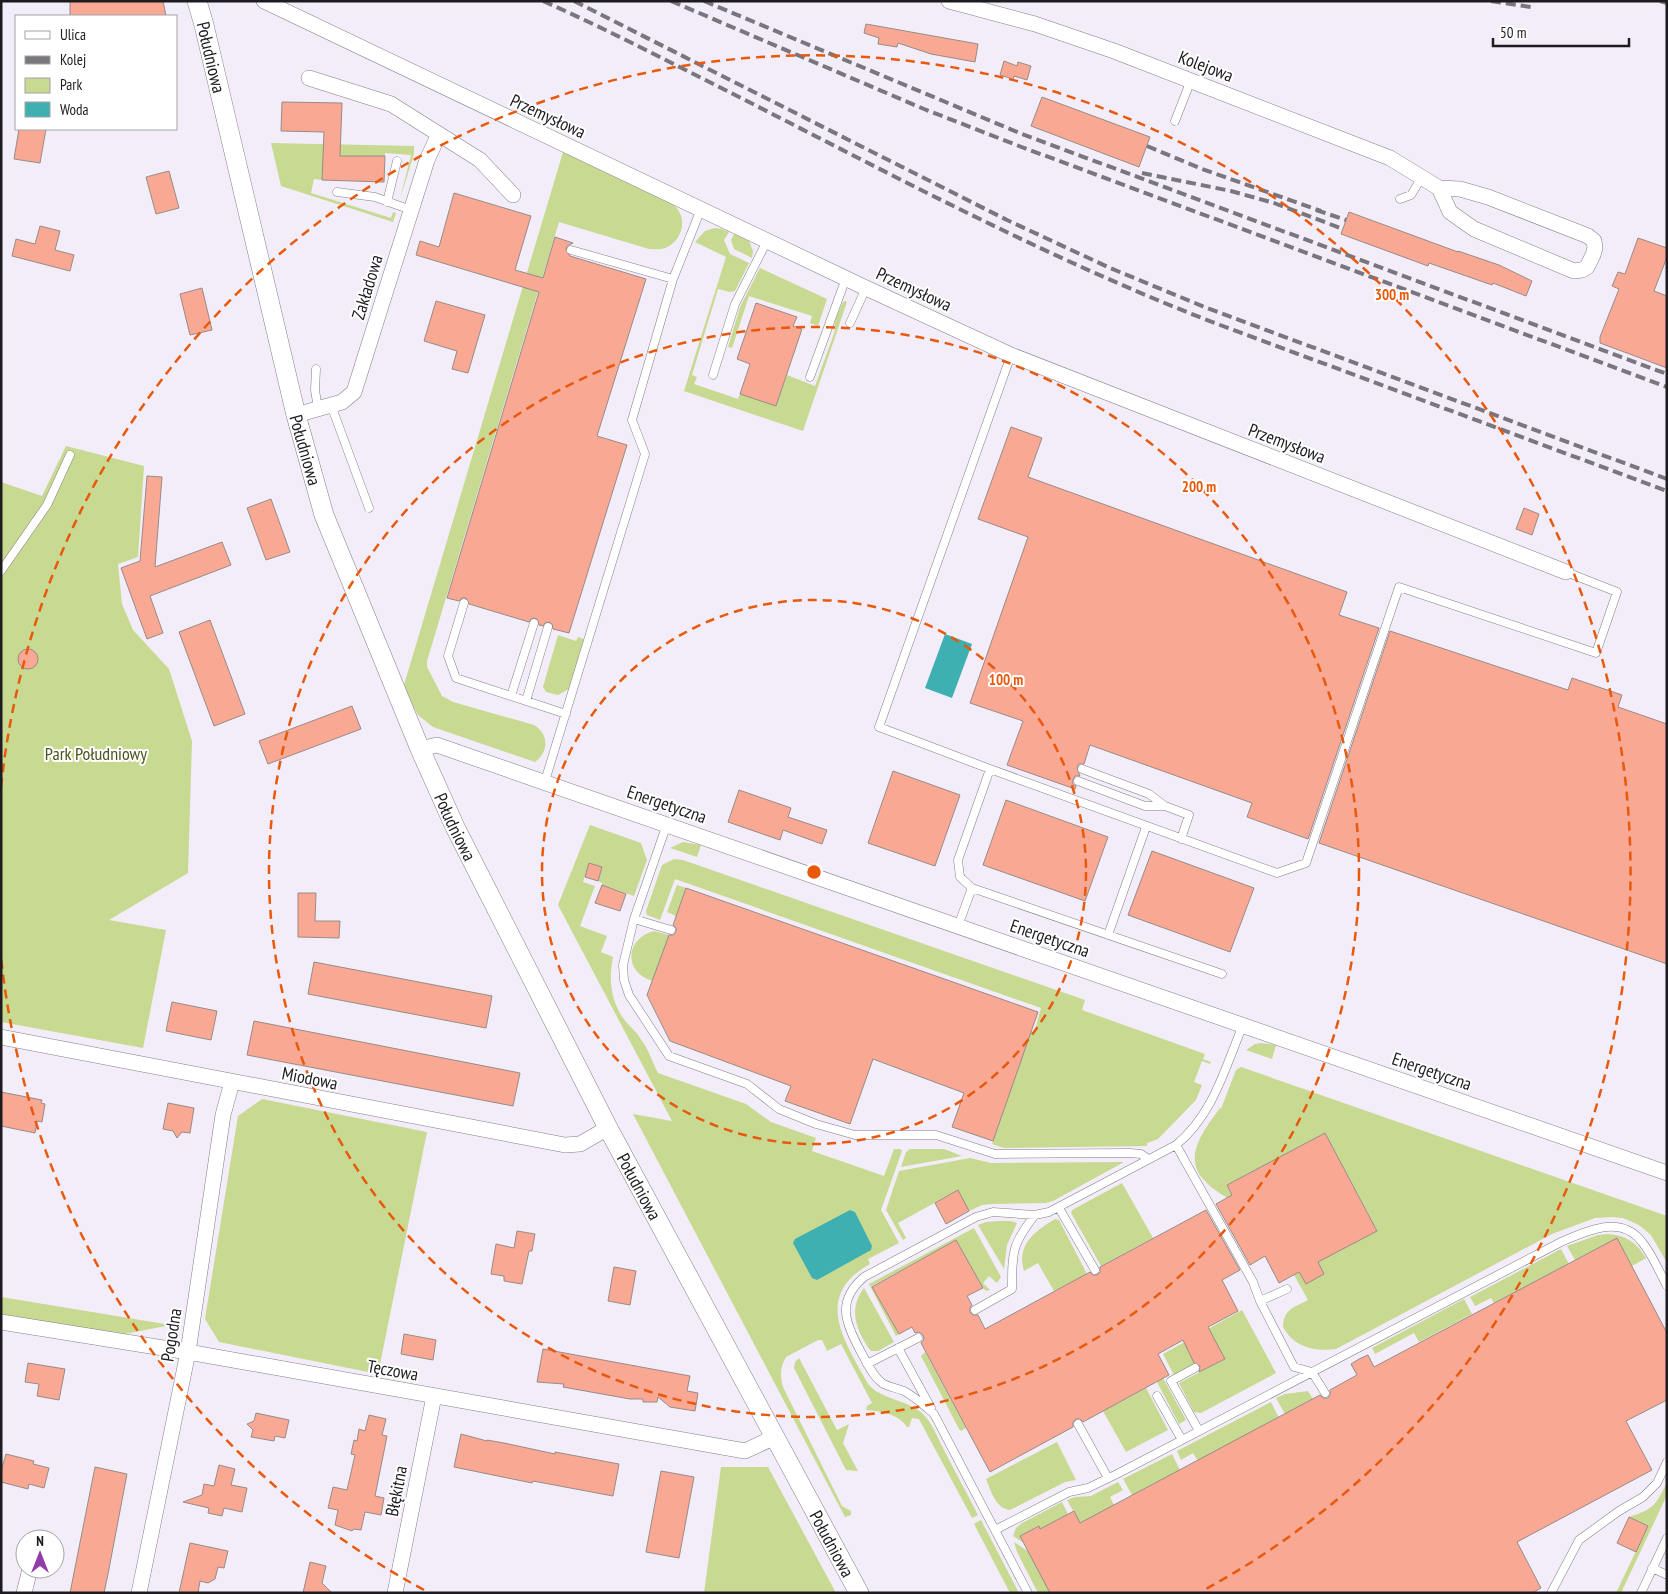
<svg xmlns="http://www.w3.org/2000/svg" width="1668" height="1594" font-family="'PT Sans Narrow',sans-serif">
  <rect width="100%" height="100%" fill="#f2edf8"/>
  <!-- green -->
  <path fill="#c8d991" d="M271,143L414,146V154L400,199L411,155L385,153V156H324L322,180L314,179L311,193L391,218L393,212L396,213L393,222L281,186Z
    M563,152L671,203C689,215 684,240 665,248C660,250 654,249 649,249L559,222L427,661V667L442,696L453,702L534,725C549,734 549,752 535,762L433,727L418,715L413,706L404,685Z
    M714,228L722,229L729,232L724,240L730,254L749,263L735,291L730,292L718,289L692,375L697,377L694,384L738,399L740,394L776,406L787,375L815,386L835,331C833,322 839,311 843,302L845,301L847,302L803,431L684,391L726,257L695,242L705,231Z
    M734,234L749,241L753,251L752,258L734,249L731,240Z
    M760,268L827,299L818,326L810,323L812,316L749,296L732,348L728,347L740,307Z
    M66,446L144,466L138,557L118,564L122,604L133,630L169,669L192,741L188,873L109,920L166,930L143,1048L1,1022V482L42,496Z
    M558,635L576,641L578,637L584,639L569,689L558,695L546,692L543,687Z
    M590,825L641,843L647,860L634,896L602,885V883L598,881L602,867L589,863L583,882L595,886L580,926L607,936L601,952L613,957C608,981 611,1004 627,1023C631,1028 637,1032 640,1038C648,1048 652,1061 658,1073L746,1104L771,1122L816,1138L812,1151L884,1176L894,1149H900L902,1151L881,1210L899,1243L868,1259L870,1264C812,1296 845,1342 868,1384C882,1400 905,1399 922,1413C932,1422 937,1437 944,1450C955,1472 967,1493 978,1515L972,1518L919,1419L912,1418L909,1427H907C899,1414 880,1411 866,1410L867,1406L872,1403L841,1344L827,1351L822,1340H818L786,1357C780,1367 780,1376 783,1387L842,1506L851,1511V1515L845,1517L633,1114L672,1121L558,905Z
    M683,842L701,845L697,857L670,848Z
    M674,859L683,860L1085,1000L1082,1010L1205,1054L1203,1059L1211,1062L1210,1064L1202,1061L1194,1082L1202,1085L1196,1100L1158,1139L1147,1143V1146L1004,1148L992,1144L1031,1032L1034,1033L1041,1008L675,879L660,920L647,915L646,911L662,865Z
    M677,885L686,888L676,916L667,912Z
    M654,931L669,935L653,981C623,973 625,938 654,931Z
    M1261,1043L1276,1045L1272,1059L1246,1050L1255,1044Z
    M1241,1067L1667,1216V1263L1651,1235L1639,1225L1623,1218L1613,1217L1595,1218L1552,1234L1336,1349C1314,1352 1294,1347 1283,1327C1284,1309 1293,1308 1308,1300L1294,1275L1299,1272L1306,1284L1318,1262L1377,1230L1325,1133L1227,1185L1232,1195L1227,1198C1220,1193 1211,1188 1205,1181C1181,1157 1205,1129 1220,1108L1221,1109L1236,1070Z
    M262,1099L427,1132L378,1374L219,1342L205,1319L238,1116Z
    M910,1149H944L962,1156L901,1167L906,1152Z
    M970,1158L991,1163L1124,1162L1053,1201L1046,1203L991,1204L982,1205L969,1211L958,1190L898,1223L906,1238L903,1240L886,1210L899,1171Z
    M1122,1183L1153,1238L1101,1266L1071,1213L1072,1210Z
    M1055,1219L1059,1220L1087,1274L1054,1291L1038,1263L1024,1271C1016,1245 1035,1231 1055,1219Z
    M999,1221H1011L1017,1223L1007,1245L1004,1269L978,1225L986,1222Z
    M974,1228L1001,1277L997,1283L989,1276L983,1283L990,1290L986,1291L983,1288L956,1240L872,1286L899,1334L896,1336L869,1284Z
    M1608,1234C1626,1235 1637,1243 1646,1258L1632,1266L1617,1238L1575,1260L1567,1246L1598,1235Z
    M1561,1249L1569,1264L1494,1303L1491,1298L1475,1306L1470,1297Z
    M864,1288L894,1342L878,1351H871C867,1347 865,1342 862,1337C853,1320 852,1304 864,1288Z
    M1,1297L171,1325L125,1334L1,1315Z
    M1464,1299L1472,1314L1419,1342L1414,1333L1375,1354L1372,1348Z
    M1242,1310L1276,1373L1201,1413L1194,1412L1179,1383L1225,1359L1214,1339L1189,1352L1195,1364L1174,1375L1163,1354Z
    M925,1352L966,1428L961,1431L959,1429L921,1356Z
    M799,1358L837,1430L849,1424L843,1443L858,1471L846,1470L794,1368L795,1362Z
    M1163,1378L1186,1420L1179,1424L1157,1382Z
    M1146,1388L1168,1430L1126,1452L1103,1411Z
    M1308,1391L1313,1399L1285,1414L1276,1398L1285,1394Z
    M1271,1402L1279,1418L1198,1461L1193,1453L1181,1460L1177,1451Z
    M1057,1442L1076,1480L1065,1482L1010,1510C996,1509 991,1491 986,1479Z
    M1172,1454L1180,1470L1132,1495L1123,1479Z
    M721,1467H768L836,1593H704Z
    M1118,1482L1123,1490L1110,1497L1114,1505L1080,1523L1067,1500L1075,1497L1091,1496Z
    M1667,1482V1495L1621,1593H1616L1648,1526L1629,1517C1654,1509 1656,1505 1667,1482Z
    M1062,1502L1068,1514L1040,1529L1038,1526L1020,1536L1024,1543L1013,1536L1016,1528L1022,1523Z
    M981,1520L1019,1593H1010L974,1524Z
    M1014,1542L1029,1552L1050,1593H1038L1017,1552Z"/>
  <!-- water -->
  <path fill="#3fb0b1" d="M945,634L972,644L952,698L925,688Z
    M850,1210L855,1212L872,1246L871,1250L817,1280L812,1278L793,1243L795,1239Z"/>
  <!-- building -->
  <path fill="#f8a893" stroke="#988b88" d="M70,1H163L166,16H70Z
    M866,24L978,44L975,62L931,54L898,43L897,47L878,44L879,38L864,33Z
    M1004,61L1017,66L1018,62L1031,66L1027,80L1014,76L1013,79L1000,75Z
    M1042,97L1150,137L1139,167L1031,126Z
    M282,102L342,103L340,156H385L384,182L322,180L324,132L281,131Z
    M19,129H46L40,163L14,159Z
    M169,171L179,208L156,214L146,177Z
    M454,193L531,216L515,270L543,278L555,237L573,243L567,246L566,249L570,256L646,279L597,436L627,445L569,633L553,629L552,624L549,622L545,623L543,626L539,625L538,620L535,618L531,619L529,622L469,604L466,598H462L459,601L447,598L539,292L416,255L420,241L439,247Z
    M1349,212L1458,252V251L1499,265L1532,281L1526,296L1493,283L1492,285L1429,263L1428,266L1341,234Z
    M40,226L60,231L55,250L74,255L70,271L12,256L16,239L35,244Z
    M1638,238L1667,248V257L1654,291L1667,296V368L1600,343V337L1619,289L1612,286L1618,272L1625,274Z
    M202,288L212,330L190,335L180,294Z
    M436,301L485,315L468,373L452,369L457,351L424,341Z
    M756,303L797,317L793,326L802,329L776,406L740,394L750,364L737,359Z
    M1011,427L1042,438L1028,477L1347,592L1339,615L1379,628L1308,839L1247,817L1252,803L1090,745L1084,764H1079L1077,768L1080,776H1075L1073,780V784L1076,786L1075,789L1007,765L1023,721L970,703L1028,537L978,519Z
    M147,476L162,477L155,567L222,542L231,565L150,596L163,633L147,639L121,568L140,561Z
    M271,499L290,552L266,560L247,508Z
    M1524,508L1539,514L1532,535L1516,529Z
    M210,620L245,714L214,726L179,632Z
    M1390,631L1568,690L1572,678L1622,695L1618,707L1667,724V964L1319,843Z
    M18 659a10 10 0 1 1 20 0a10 10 0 1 1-20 0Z
    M352,706L361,729L268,764L259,741Z
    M893,771L960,795L935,866L868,843Z
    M739,790L791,808L788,817L827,830L822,844L783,830L780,840L728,822Z
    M1006,800L1108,837L1085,901L983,865Z
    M1152,851L1254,888L1230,952L1128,915Z
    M589,863L602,867L598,881L585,877Z
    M602,885L626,894L620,911L595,903Z
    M686,888L1038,1012L993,1141L952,1127L964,1093L873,1059L850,1124L785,1101L791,1086L670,1041L647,995L669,935H673L676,932V928L673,925Z
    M298,893H316L315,921H340L339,938L298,937Z
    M314,962L492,996L486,1028L308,994Z
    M172,1002L217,1011L211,1040L166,1031Z
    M254,1021L520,1073L513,1106L247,1055Z
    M1,1092L42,1100L41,1103L45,1104L42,1122L37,1121L35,1133L1,1126Z
    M168,1103L194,1108L190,1133L182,1132L177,1138L173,1131L163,1129Z
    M1325,1133L1377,1231L1318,1262L1324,1274L1306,1284L1299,1272L1279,1283L1265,1256L1250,1265L1216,1204L1232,1195L1227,1185Z
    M958,1190L969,1211L946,1224L935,1203Z
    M1206,1210L1240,1270L1222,1280L1238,1311L1208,1327L1225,1359L1199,1372L1200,1366L1194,1363L1183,1340L1158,1354L1169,1375L1083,1422L1080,1419H1076L1073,1422V1427L990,1472L921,1343L924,1339L923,1335L919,1332L915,1333L912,1327L899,1334L872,1287L956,1240L983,1288L967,1296L972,1305L970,1308V1312L973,1315H978L985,1329L1090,1272L1093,1275H1097L1100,1272V1267Z
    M517,1231L535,1234L532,1251H529L522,1284L504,1281V1276L491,1274L496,1244L514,1248Z
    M1617,1238L1667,1333V1400L1626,1421L1652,1470L1517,1542L1541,1588L1532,1593H1050L1020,1536L1039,1526L1040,1529L1074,1511L1080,1523L1320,1395L1323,1398H1328L1330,1395V1390L1357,1375L1351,1364L1359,1359L1368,1355L1374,1367Z
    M614,1267L636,1271L630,1305L608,1301Z
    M404,1334L436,1340L433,1360L401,1354Z
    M543,1349L690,1376L687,1391L698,1393L695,1411L670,1407L658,1397L657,1402H643V1399H630L563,1387L564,1384L537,1382Z
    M28,1363L65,1369L59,1400L37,1396L39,1384L25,1382Z
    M256,1413L289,1420L285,1438L275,1436L274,1441L251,1437L253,1430L247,1424L254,1421Z
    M369,1415L386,1419L382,1435L387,1436L375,1496L384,1498L381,1515L365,1512L361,1530L354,1529L352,1531L335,1525L338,1510L328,1508L333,1487L347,1490L355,1455L351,1454L354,1440L357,1441L359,1429L365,1431Z
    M461,1434L487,1441V1440L504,1443L555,1454V1452L619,1464L613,1496L533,1481L532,1483L454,1467Z
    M6,1454L34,1461L33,1464L49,1468L44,1488L29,1484L28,1489L1,1482V1471Z
    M219,1465L235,1469L231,1485L247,1488L242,1512L224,1508L222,1516L208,1513L209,1508L183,1502L202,1495L204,1484L214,1486Z
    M95,1467L127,1474L108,1574L104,1593H70Z
    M661,1471L694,1477L679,1558L646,1552Z
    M1629,1517L1648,1526L1636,1552L1617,1543Z
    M190,1543L228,1551L224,1568L218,1567L215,1579L208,1583L200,1581L198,1593H179Z
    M310,1562L326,1566L322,1583L332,1593H303Z"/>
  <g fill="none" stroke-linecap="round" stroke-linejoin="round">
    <!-- service casing -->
    <g stroke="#837e88" stroke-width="9">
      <path id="service" d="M1175,121L1191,80
        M337,192L375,197L411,210
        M1400,199L1411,195L1422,177
        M387,202L397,161
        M571,250L673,279
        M850,323L866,288
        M1011,355L879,727L990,769L1277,873L1306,863L1399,587L1596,653L1617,592L1566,572
        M316,369L315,390L318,409
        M713,375L735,304L767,241
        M810,377L846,278
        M331,405L369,508
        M1,571L47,505L70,455
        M464,603L448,656L456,678L566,714
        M511,696L534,623
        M526,701L548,627
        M1082,769L1149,794L1165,806L1189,815L1181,839
        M545,781L645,454L632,420L673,279L701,209
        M1078,781L1145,806H1165
        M667,824L634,919L623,965L624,980L629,995L669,1056L747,1084L779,1109L816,1124L855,1135H936L995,1154L1130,1153L1141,1154L1148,1159
        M972,888L1222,974
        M634,919L671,930
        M958,926L972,888L960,877L958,860L990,769
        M1108,935L1146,827
        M1176,1145L1253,1282L1260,1301L1294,1367L1312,1372L1325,1393
        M1059,1208L1095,1270
        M1260,1301L1287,1289
        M975,1310L1012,1289C1012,1252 1012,1244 1035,1215
        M898,1348L931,1408
        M867,1364L918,1338
        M1195,1368L1171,1381L1199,1431
        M1157,1396L1182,1440
        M1078,1424L1108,1478
        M995,1530L1069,1492L1088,1488L1117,1474L1561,1242C1587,1231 1621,1214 1642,1242C1652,1254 1659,1271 1667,1286
        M1652,1568L1667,1575
        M1028,1593L934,1414C924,1405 915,1397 904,1391C897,1388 888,1387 882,1383C872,1375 867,1363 861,1352C845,1323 836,1301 864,1277L976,1217L993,1212L1035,1215L1049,1212L1176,1145C1213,1115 1225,1068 1243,1025
        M1551,1593L1579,1540L1619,1511L1643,1497L1657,1483L1667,1462
        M1641,1593L1667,1538"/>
    </g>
    <!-- minor casing -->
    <g stroke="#837e88" stroke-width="16">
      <path id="minor" d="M264,1L866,288L1011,355L1566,572
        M949,1L1035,24L1114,51L1390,158L1439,188L1460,189L1488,197L1588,236L1594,241L1595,248L1593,255L1587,267L1582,270L1574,271L1474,229L1450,212L1439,188
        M309,78L391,104L480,160L513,195
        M296,415L342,402L354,392L427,160L439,134
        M420,749L437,745L1667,1173
        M1,1037L565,1145L580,1144L608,1128
        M1,1322L188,1352L745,1451L775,1437
        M37,1539V1538
        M24,1593L30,1569
        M139,1593L188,1352L223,1115L232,1082
        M395,1593L434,1396"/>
    </g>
    <!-- tertiary casing -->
    <g stroke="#837e88" stroke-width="20">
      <g id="tertiary">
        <path id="s1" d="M197,1L204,25L296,415L324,515L420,749L455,827L608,1128L859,1593"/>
      </g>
    </g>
    <!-- service -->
    <use href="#service" stroke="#fff" stroke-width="8"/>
    <!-- minor -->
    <use href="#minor" stroke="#fff" stroke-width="15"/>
    <!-- tertiary -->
    <use href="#tertiary" stroke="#fff" stroke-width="19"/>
    <!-- rail -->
    <path stroke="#79767d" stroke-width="4" stroke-dasharray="10 5" stroke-linecap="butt" d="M543,1C611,31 677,66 743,99C900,179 1055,262 1220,325L1667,491
      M574,1L1007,220L1110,268L1207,308L1667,479
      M671,1L924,109L1019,146L1667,387
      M704,1L1022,134L1667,374
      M1491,1L1531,7
      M1660,1L1667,3
      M1147,146L1202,169L1321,211
      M1142,173L1231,191L1274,203L1343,229
      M1316,210L1346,220"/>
  </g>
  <!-- distance rings -->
  <g fill="none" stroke="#e8590c" stroke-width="2.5" stroke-dasharray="9 6">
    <circle cx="814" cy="872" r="272"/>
    <circle cx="814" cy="872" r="545"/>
    <path d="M424 1590A817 817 0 0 1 1 957M1 787A817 817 0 1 1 1204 1590"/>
  </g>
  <g text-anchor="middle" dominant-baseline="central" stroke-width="4" stroke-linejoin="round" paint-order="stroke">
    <!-- street labels -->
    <g font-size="18" fill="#1d1b1f" stroke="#fff">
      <text stroke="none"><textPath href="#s1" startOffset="58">Południowa</textPath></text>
      <text transform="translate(1206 66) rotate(21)">Kolejowa</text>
      <text transform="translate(548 116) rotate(25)">Przemysłowa</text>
      <text transform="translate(367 287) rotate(-73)">Zakładowa</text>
      <text transform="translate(914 289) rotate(25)">Przemysłowa</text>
      <text transform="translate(1287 443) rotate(21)">Przemysłowa</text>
      <text stroke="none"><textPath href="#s1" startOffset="462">Południowa</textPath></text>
      <text transform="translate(667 804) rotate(19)">Energetyczna</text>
      <text stroke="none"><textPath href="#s1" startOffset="868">Południowa</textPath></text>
      <text transform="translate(1050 938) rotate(19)">Energetyczna</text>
      <text transform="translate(1432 1071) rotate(19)">Energetyczna</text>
      <text transform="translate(310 1078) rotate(11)">Miodowa</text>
      <text stroke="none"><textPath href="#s1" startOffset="1272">Południowa</textPath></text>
      <text transform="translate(171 1335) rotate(-81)">Pogodna</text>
      <text transform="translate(393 1370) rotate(10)">Tęczowa</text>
      <text transform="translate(396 1491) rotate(-79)">Błękitna</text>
      <text stroke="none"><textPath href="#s1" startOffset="1678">Południowa</textPath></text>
    </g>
    <!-- park labels -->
    <g font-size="18" fill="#4b5520" stroke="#fff">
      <text x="96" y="753">Park Południowy</text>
    </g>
  </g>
  <circle cx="814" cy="872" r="8" fill="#e8590c" stroke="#fff" stroke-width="2.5"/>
  <g font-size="15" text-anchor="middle" font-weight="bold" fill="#e8590c" stroke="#fff" stroke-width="4" stroke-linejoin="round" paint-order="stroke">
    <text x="1392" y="300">300 m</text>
    <text x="1199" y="492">200 m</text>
    <text x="1006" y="685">100 m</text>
  </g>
  <!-- border -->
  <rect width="1668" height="1594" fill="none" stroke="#1d1b1f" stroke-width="5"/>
  <!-- legend -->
  <rect x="15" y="15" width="162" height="115" fill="#ffffff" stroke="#a5a4a5"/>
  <rect x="25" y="31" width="25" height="8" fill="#ffffff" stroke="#a5a4a5"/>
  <text x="60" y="40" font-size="15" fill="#1d1b1f">Ulica</text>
  <rect x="25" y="56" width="25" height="8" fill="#79767d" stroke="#a5a4a5"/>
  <text x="60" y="65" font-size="15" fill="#1d1b1f">Kolej</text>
  <rect x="25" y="78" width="25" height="15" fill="#c8d991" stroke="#a5a4a5"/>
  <text x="60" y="90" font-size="15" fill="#1d1b1f">Park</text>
  <rect x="25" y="102" width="25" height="15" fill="#3fb0b1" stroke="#a5a4a5"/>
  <text x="60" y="115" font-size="15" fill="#1d1b1f">Woda</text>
  <!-- north arrow -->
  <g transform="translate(40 1554)"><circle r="24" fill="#ffffff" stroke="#a5a4a5"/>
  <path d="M0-4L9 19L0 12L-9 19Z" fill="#933ba8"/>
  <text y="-8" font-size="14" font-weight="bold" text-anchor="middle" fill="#1d1b1f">N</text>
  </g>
  <!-- scale -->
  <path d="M1493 38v8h136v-8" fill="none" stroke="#1d1b1f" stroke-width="2.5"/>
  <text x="1500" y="38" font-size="15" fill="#1d1b1f" stroke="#ffffff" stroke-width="4" paint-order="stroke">50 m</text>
</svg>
